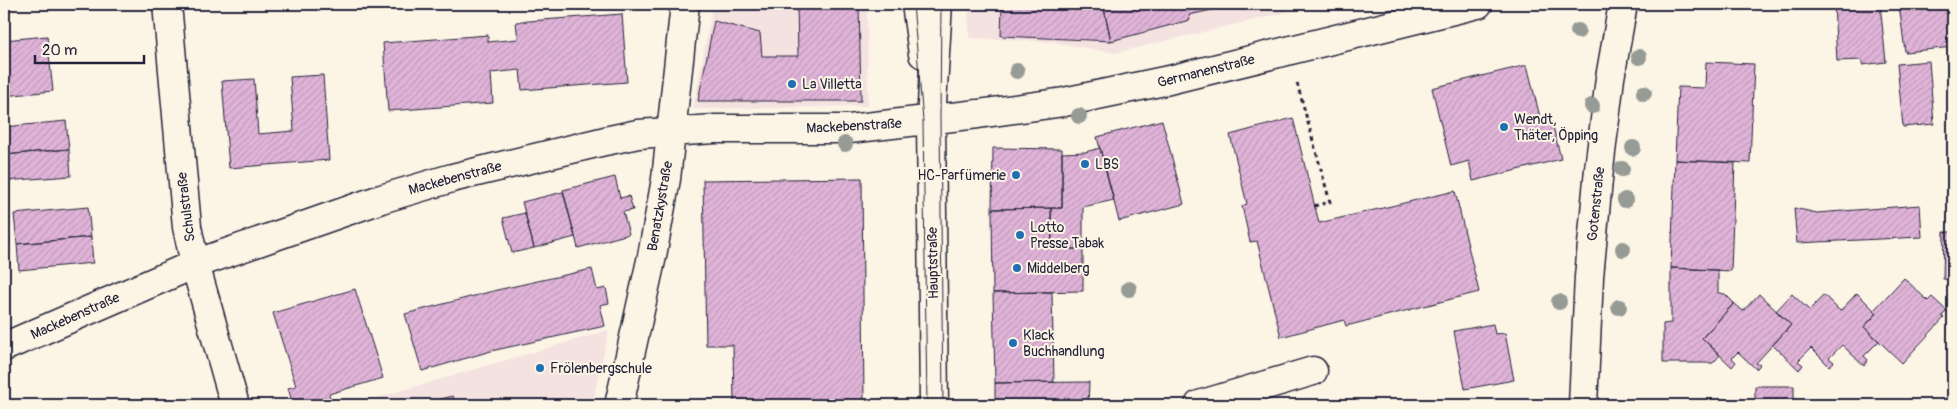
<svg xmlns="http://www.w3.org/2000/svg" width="1957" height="409" font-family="Pangolin,sans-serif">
  <defs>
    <pattern id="building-hatch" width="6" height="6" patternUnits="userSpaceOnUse" patternTransform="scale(1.25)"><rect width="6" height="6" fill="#e0b4d8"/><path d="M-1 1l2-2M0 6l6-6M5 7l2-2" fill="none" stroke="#c09aba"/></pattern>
  </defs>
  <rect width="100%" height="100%" fill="#fcf5e5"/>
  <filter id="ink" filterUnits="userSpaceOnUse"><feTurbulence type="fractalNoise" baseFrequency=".02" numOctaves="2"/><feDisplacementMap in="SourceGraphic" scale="10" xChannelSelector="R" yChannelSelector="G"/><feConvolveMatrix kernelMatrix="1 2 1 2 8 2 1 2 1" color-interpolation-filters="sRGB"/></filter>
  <g filter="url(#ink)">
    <!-- built -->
    <path fill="#f4e2e1" d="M713,4H867L868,106L693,109Z
      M968,4H1286L1288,12L1115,53L1053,42L969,38Z
      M609,330L592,405H352Z"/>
    <!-- building -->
    <path fill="url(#building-hatch)" stroke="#22223b" d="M797,4H859L861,101H698L714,21L760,33L762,56H798Z
      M1002,4H1103L1111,41L1001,36Z
      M1103,4H1239L1189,15L1190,20L1111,41Z
      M1834,4H1880L1886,62L1862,65V60L1837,61Z
      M1899,4H1953V47L1905,52Z
      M622,14L627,82L522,90L520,70L491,73L493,103L388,111L383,43L488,35V42L518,39L516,22Z
      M47,36L53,91L4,96V40Z
      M1929,61L1934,124L1903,127L1897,64Z
      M1706,62L1754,64L1750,163L1675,160L1678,87L1705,88Z
      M1527,65L1542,125L1552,122L1561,159L1473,181L1469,161L1451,166L1432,88Z
      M323,75L329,160L229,168L222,81L254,79L258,134L294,131L290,77Z
      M1293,118L1319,223L1455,191L1479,292L1346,326L1344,320L1281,337L1257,241L1250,242L1242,206L1247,204L1230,135Z
      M1162,120L1184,204L1119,221L1097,137Z
      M66,121L69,149L4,155V127Z
      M993,148L1062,149V208L992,209Z
      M1100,148L1114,200L1083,207V249H1052L1051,208H1062V153L1085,152Z
      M69,149L71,176L4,181V155Z
      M1675,160L1735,163L1731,271L1671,268Z
      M615,177L620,198L629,196L633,210L623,212L629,234L578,248L563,190Z
      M862,178L864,405H734L733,345H706L703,180Z
      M563,192L575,237L534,248L522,202Z
      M1920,205L1922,237L1797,243L1794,208L1817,213Z
      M88,207L91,237L17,244L14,214Z
      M1051,208L1052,249H1083V291L993,293L992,209Z
      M525,213L534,248L512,253L503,218Z
      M1944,232H1953V280L1943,279Z
      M91,237L93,263L19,270L17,244Z
      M1671,268L1718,270V293L1725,294L1734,303L1702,338L1720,355L1713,363H1663V324L1671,323Z
      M592,269L597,290L606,288L609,303L600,305L605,326L491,351L422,371L405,314L497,290Z
      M1904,278L1928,301L1932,297L1947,311L1942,316L1944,318L1902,363L1864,327L1877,313L1874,310Z
      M355,289L383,378L329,394L332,405H293L288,388L296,386L273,313Z
      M1052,292L1054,382L995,383L993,293Z
      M1857,293L1877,313L1864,327L1879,341L1864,356L1868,360L1864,366L1842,345L1829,358L1834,362L1829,366L1811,348L1798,361L1803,365L1799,370L1773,345L1791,325L1776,311L1792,294L1809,310L1824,295L1840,311Z
      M1759,294L1791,325L1756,363L1760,365L1756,369L1738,352L1732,358L1736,362L1732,367L1702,338L1734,303L1743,311Z
      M1493,324L1495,334L1505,333L1514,380L1465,389L1454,331Z
      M1089,382L1088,405H995V383Z
      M1755,386H1794V405H1755Z
      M453,396L456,405H417Z"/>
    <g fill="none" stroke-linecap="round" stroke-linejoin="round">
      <!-- minor casing -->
      <g stroke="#22223b" stroke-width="31">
        <path id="minor" d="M167,4L187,227L195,264L235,405
          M916,4L923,54
          M4,347L195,264L381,199L452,178L605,141L638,134L715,129H849L978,114L1064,102L1169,80L1478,4
          M619,405L652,256L666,179L685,4
          M934,405L931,120L938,4
          M1199,405L1313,371
          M1583,405L1589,277L1599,169L1610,78L1623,4"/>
      </g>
      <!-- path -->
      <path stroke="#22223b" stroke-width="3" stroke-dasharray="4 4" stroke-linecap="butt" d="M1297,83L1330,202L1314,206"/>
      <!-- minor -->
      <use href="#minor" stroke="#fcf5e5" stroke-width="28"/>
      <!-- tram -->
      <path stroke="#22223b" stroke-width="1" d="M913,4L923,121L927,405
        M941,4L940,119L943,405"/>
    </g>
    <!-- trees -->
    <g fill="#979b96">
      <circle cx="1578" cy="31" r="8"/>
      <circle cx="1639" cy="57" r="8"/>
      <circle cx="1017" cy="71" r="8"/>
      <circle cx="1644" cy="93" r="8"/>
      <circle cx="1592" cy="106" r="8"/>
      <circle cx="1079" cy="116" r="8"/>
      <circle cx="845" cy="144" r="8"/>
      <circle cx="1633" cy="148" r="8"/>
      <circle cx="1622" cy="169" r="8"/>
      <circle cx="1625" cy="200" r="8"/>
      <circle cx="1623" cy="249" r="8"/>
      <circle cx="1129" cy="289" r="8"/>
      <circle cx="1559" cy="302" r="8"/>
      <circle cx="1619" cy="307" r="8"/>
    </g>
  </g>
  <!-- markers -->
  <g fill="#1f6fb2" stroke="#fcf5e5" stroke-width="2">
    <circle cx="792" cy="84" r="5"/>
    <circle cx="1504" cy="127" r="5"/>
    <circle cx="1085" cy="164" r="5"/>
    <circle cx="1016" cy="175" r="5"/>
    <circle cx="1020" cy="235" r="5"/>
    <circle cx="1017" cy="268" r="5"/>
    <circle cx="1013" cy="343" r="5"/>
    <circle cx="540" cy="368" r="5"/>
  </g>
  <g text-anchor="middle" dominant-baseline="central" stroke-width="4" stroke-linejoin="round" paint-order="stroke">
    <!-- street labels -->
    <g font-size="14" fill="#22223b" stroke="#fcf5e5">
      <text transform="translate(1206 71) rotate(-14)">Germanenstraße</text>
      <text transform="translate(854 126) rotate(-3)">Mackebenstraße</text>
      <text transform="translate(455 178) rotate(-15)">Mackebenstraße</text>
      <text transform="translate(1596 204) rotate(-84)">Gotenstraße</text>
      <text transform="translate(660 206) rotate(-80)">Benatzkystraße</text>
      <text transform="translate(186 207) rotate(-97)">Schulstraße</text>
      <text transform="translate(933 263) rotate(-91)">Hauptstraße</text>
      <text transform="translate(75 316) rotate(-24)">Mackebenstraße</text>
    </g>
    <!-- poi labels -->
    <g font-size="14" fill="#22223b" stroke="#fcf5e5" text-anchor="start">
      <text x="802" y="84">La Villetta</text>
      <text x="1514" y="119">Wendt,<tspan x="1514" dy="16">Thäter, Öpping</tspan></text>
      <text x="1095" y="164">LBS</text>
      <text x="1006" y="175" text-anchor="end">HC-Parfümerie</text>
      <text x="1030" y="227">Lotto<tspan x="1030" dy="16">Presse Tabak</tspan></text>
      <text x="1027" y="268">Middelberg</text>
      <text x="1023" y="335">Klack<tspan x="1023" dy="16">Buchhandlung</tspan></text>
      <text x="550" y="368">Frölenbergschule</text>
    </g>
  </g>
  <!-- margin -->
  <rect width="1957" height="409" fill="none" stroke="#fcf5e5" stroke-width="20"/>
  <rect x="10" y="10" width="1937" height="389" fill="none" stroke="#22223b" stroke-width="2" filter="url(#ink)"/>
  <!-- scale -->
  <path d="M35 55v8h109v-8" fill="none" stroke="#22223b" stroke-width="2.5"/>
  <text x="42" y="55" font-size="15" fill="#22223b" stroke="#fcf5e5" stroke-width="4" paint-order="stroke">20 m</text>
</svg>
